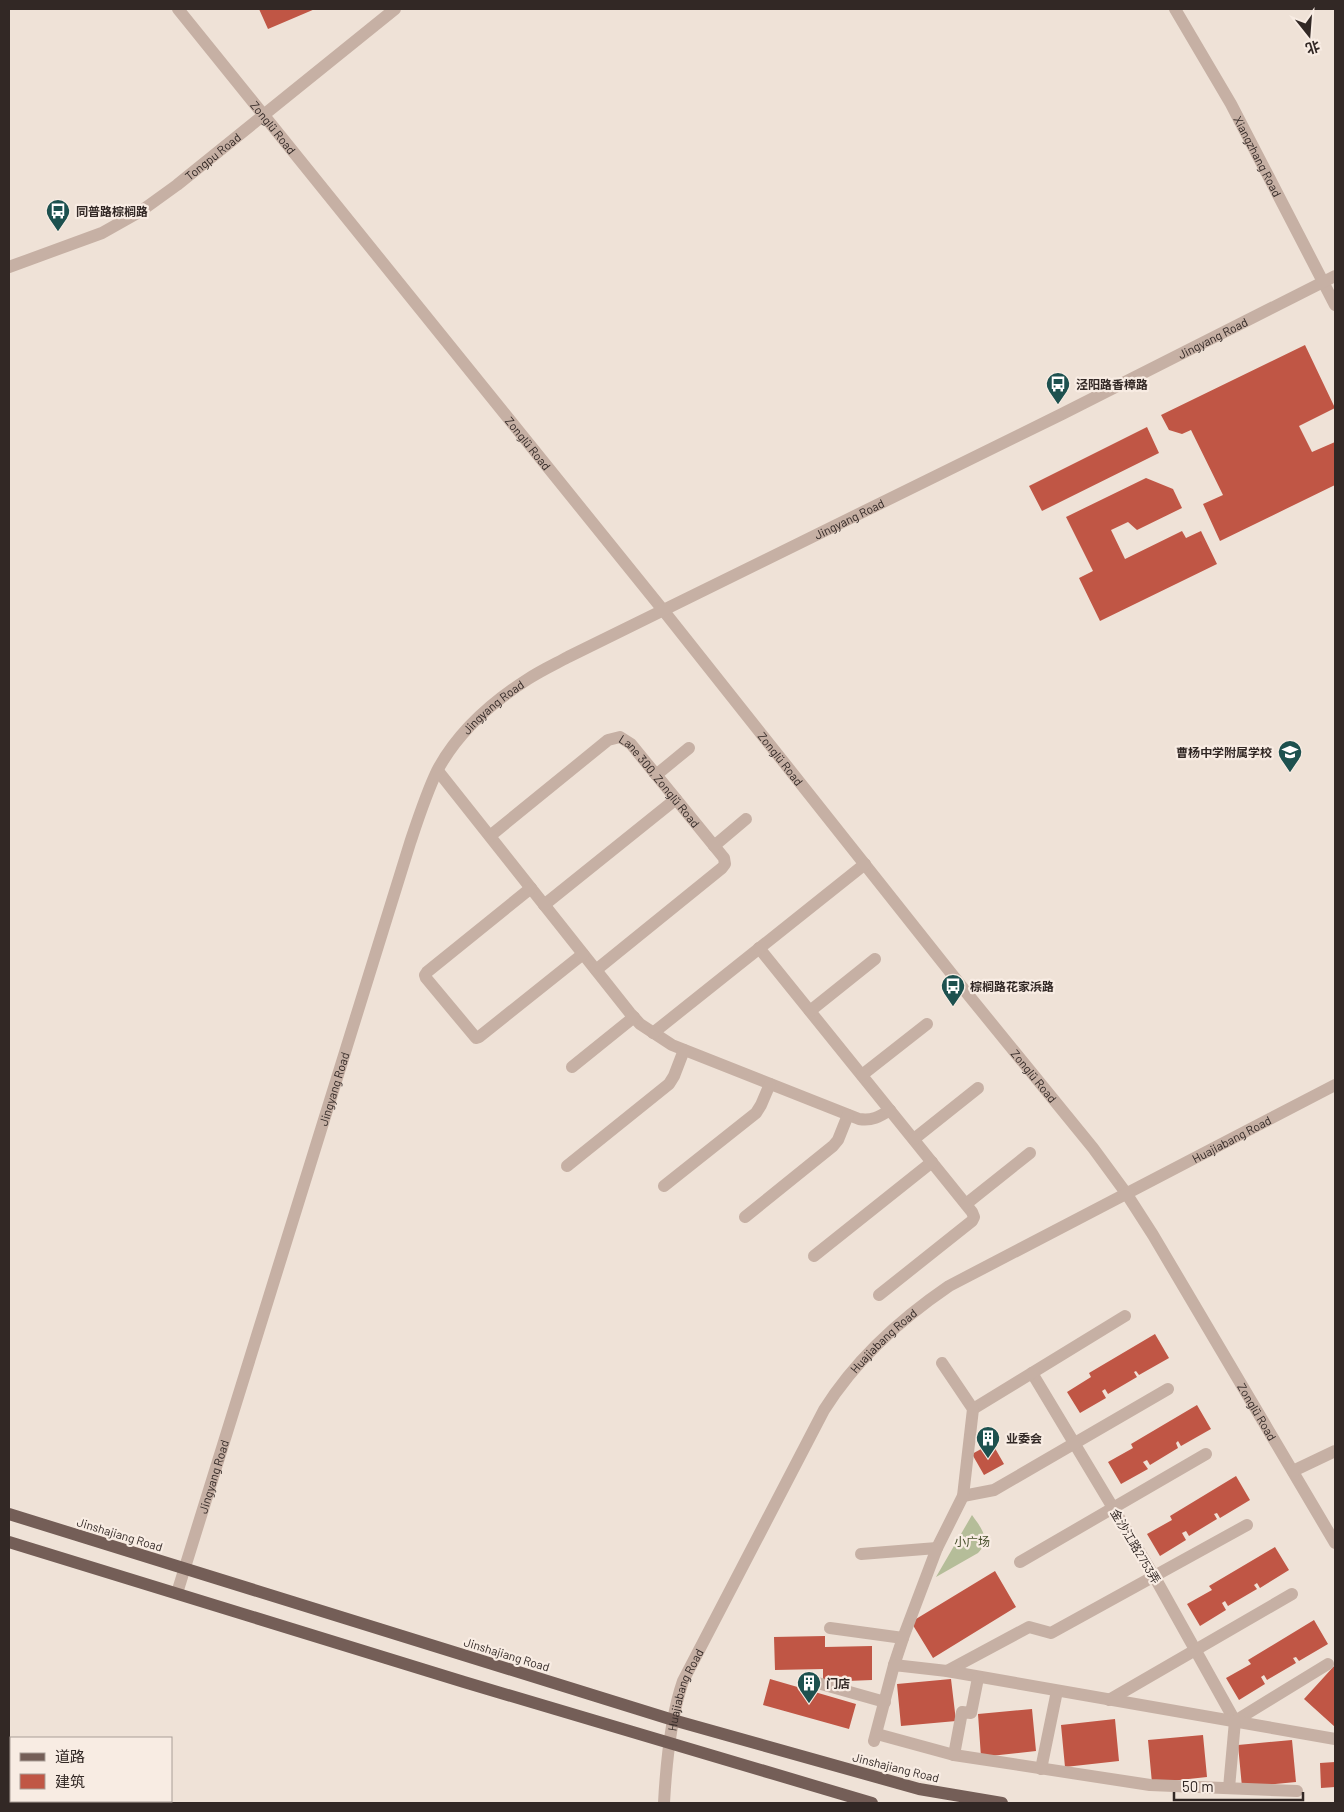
<svg xmlns="http://www.w3.org/2000/svg" width="1344" height="1812" font-family="Barlow,'Noto Sans SC',sans-serif">
  <rect width="100%" height="100%" fill="#efe2d7"/>
  <!-- green -->
  <path fill="#b5bd99" d="M972,1515C982,1529 991,1539 978,1553L936,1577Z"/>
  <!-- building -->
  <path fill="#c05645" d="M259,9H315L268,29Z
    M1305,345L1335,408L1299,426L1312,452L1335,442V485L1220,541L1203,504L1223,495L1191,430L1182,434L1169,430L1161,415Z
    M1147,427L1159,453L1042,511L1029,486Z
    M1146,478L1173,489L1182,508L1137,530L1128,522L1111,530L1125,559L1182,531L1186,538L1201,531L1217,564L1100,621L1079,578L1093,571L1066,517Z
    M1155,1334L1169,1358L1139,1375L1136,1371L1134,1372L1137,1377L1108,1394L1105,1389L1102,1391L1106,1398L1080,1413L1067,1392L1091,1377L1089,1373Z
    M1197,1405L1211,1429L1181,1446L1178,1441L1176,1443L1178,1448L1150,1465L1147,1460L1143,1462L1148,1469L1121,1484L1108,1462L1133,1448L1131,1444Z
    M992,1443L1004,1464L984,1475L972,1454Z
    M1236,1476L1250,1500L1220,1518L1217,1513L1214,1514L1217,1519L1189,1536L1186,1531L1182,1533L1186,1540L1160,1556L1147,1534L1172,1520L1170,1516Z
    M1275,1547L1289,1570L1260,1588L1257,1583L1254,1585L1257,1589L1228,1606L1225,1601L1222,1603L1226,1610L1200,1626L1187,1604L1212,1590L1209,1586Z
    M995,1571L1016,1607L933,1658L911,1622Z
    M1314,1620L1328,1644L1299,1661L1296,1657L1293,1658L1296,1663L1267,1680L1264,1675L1261,1677L1265,1684L1239,1700L1226,1678L1251,1664L1248,1660Z
    M825,1636V1647L872,1646V1680L823,1682V1669L775,1670L774,1637Z
    M1335,1665V1727L1304,1699Z
    M770,1679L856,1704L849,1729L763,1705Z
    M951,1679L956,1721L901,1726L897,1684Z
    M1032,1709L1036,1751L981,1757L978,1714Z
    M1115,1719L1119,1761L1065,1767L1061,1725Z
    M1203,1735L1207,1777L1152,1783L1148,1740Z
    M1292,1740L1296,1782L1242,1787L1238,1745Z
    M1335,1762V1787L1321,1788L1320,1763Z"/>
  <g fill="none" stroke-linecap="round" stroke-linejoin="round">
    <!-- minor -->
    <g stroke="#c6b0a4" stroke-width="12">
      <path id="s1" d="M178,9L663,610L970,997L1093,1148L1126,1193L1153,1235L1335,1543"/>
      <path id="s2" d="M1175,9L1231,104L1335,305"/>
      <path id="s3" d="M9,267L102,233L141,211L177,185L395,9"/>
      <path d="M438,771L630,1013L640,1024L672,1045L859,1119C872,1121 879,1117 890,1110"/>
      <path d="M656,775L689,748"/>
      <path id="s4" d="M490,836L608,740L620,737L631,744L724,858L725,864L722,868L596,970"/>
      <path d="M714,846L746,819"/>
      <path d="M531,888L427,972L425,975L426,978L476,1038L479,1037L583,954"/>
      <path d="M544,905L676,799"/>
      <path d="M759,948L972,1212L974,1217L972,1221L879,1295"/>
      <path d="M810,1011L875,959"/>
      <path d="M653,1033L865,864"/>
      <path d="M572,1067L634,1017"/>
      <path d="M862,1075L927,1024"/>
      <path d="M914,1139L978,1088"/>
      <path d="M567,1166L669,1084L674,1076L684,1050"/>
      <path d="M664,1186L756,1113L761,1105L770,1084"/>
      <path d="M966,1204L1030,1153"/>
      <path d="M745,1217L833,1146L838,1140L848,1115"/>
      <path d="M814,1256L932,1162"/>
      <path d="M1032,1373L1154,1576L1235,1721"/>
      <path d="M973,1409L1125,1316"/>
      <path d="M1293,1471L1335,1451"/>
      <path d="M963,1496L994,1490L1168,1389"/>
      <path d="M861,1554L937,1548"/>
      <path d="M1020,1562L1206,1454"/>
      <path id="s5" d="M177,1593L410,843C418,819 426,794 437,771C457,733 492,702 528,679C540,671 555,664 568,657L1062,414L1335,276"/>
      <path d="M830,1628L903,1638"/>
      <path d="M894,1665L903,1638L937,1548L963,1496L973,1409L942,1363"/>
      <path d="M947,1671L1029,1627L1051,1633L1247,1525"/>
      <path d="M807,1680L885,1702"/>
      <path d="M1109,1700L1292,1594"/>
      <path d="M1235,1721L1328,1664"/>
      <path d="M877,1734L954,1755L1150,1785L1297,1791"/>
      <path d="M874,1741L894,1665L947,1671L1335,1739"/>
      <path d="M954,1755L962,1712L971,1713L978,1678"/>
      <path d="M1041,1769L1057,1691"/>
      <path d="M1229,1788L1235,1721"/>
      <path id="s6" d="M664,1803C666,1766 671,1716 683,1681L824,1410C856,1359 899,1320 949,1286L1335,1085"/>
    </g>
    <!-- major -->
    <path stroke="#745e57" stroke-width="12" d="M9,1514L673,1720L919,1789L1002,1803
      M9,1542L464,1682L872,1803"/>
  </g>
  <!-- icons -->
  <defs>
    <g id="bus-pin" transform="scale(1.25)"><path d="M0 17L-7.5 6A9.5 9.5 0 1 1 7.5 6Z" fill="#1d514f" stroke="#f8ece3"/><path d="M-5-6H5V4H4V6H2V4H-2V6H-4V4H-5ZM-3.5-4V0h7V-4ZM-3.5 1.2v1.5H-2V1.2ZM2 1.2v1.5H3.5V1.2Z" fill="#fff"/></g>
    <g id="school-pin" transform="scale(1.25)"><path d="M0 17L-7.5 6A9.5 9.5 0 1 1 7.5 6Z" fill="#1d514f" stroke="#f8ece3"/><path d="M0-5L7-2L0 1L-7-2ZM-4 1L0 2.5L4 1V4Q0 6-4 4Z" fill="#fff"/></g>
    <g id="building-pin" transform="scale(1.25)"><path d="M0 17L-7.5 6A9.5 9.5 0 1 1 7.5 6Z" fill="#1d514f" stroke="#f8ece3"/><path d="M-4-6H4V6H1V3H-1V6H-4ZM-2.5-4.3h1.7v1.8h-1.7ZM.8-4.3h1.7v1.8H.8ZM-2.5-1h1.7V.8h-1.7ZM.8-1h1.7V.8H.8Z" fill="#fff"/></g>
  </defs>
  <g fill-rule="evenodd">
    <use href="#bus-pin" x="58" y="211"/>
    <use href="#bus-pin" x="1058" y="384"/>
    <use href="#school-pin" x="1290" y="752"/>
    <use href="#bus-pin" x="953" y="986"/>
    <use href="#building-pin" x="988" y="1438"/>
    <use href="#building-pin" x="809" y="1683"/>
  </g>
  <g text-anchor="middle" dominant-baseline="central" stroke-width="4.5" stroke-linejoin="round" paint-order="stroke">
    <!-- street labels -->
    <g font-size="12" fill="#322825" stroke="#f8ece3">
      <text stroke="none"><textPath href="#s1" startOffset="152">Zonglü Road</textPath></text>
      <text stroke="none"><textPath href="#s2" startOffset="169">Xiangzhang Road</textPath></text>
      <text stroke="none"><textPath href="#s3" startOffset="234">Tongpu Road</textPath></text>
      <text stroke="none"><textPath href="#s5" startOffset="1758">Jingyang Road</textPath></text>
      <text stroke="none"><textPath href="#s1" startOffset="558">Zonglü Road</textPath></text>
      <text stroke="none"><textPath href="#s5" startOffset="1352">Jingyang Road</textPath></text>
      <text stroke="none"><textPath href="#s5" startOffset="948">Jingyang Road</textPath></text>
      <text stroke="none"><textPath href="#s1" startOffset="962">Zonglü Road</textPath></text>
      <text stroke="none"><textPath href="#s4" startOffset="224">Lane 300, Zonglü Road</textPath></text>
      <text stroke="none"><textPath href="#s1" startOffset="1368">Zonglü Road</textPath></text>
      <text stroke="none"><textPath href="#s5" startOffset="528">Jingyang Road</textPath></text>
      <text stroke="none"><textPath href="#s6" startOffset="925">Huajiabang Road</textPath></text>
      <text stroke="none"><textPath href="#s6" startOffset="521">Huajiabang Road</textPath></text>
      <text stroke="none"><textPath href="#s1" startOffset="1772">Zonglü Road</textPath></text>
      <text stroke="none"><textPath href="#s5" startOffset="122">Jingyang Road</textPath></text>
      <text transform="translate(120 1534) rotate(17)">Jinshajiang Road</text>
      <text transform="translate(1136 1546) rotate(59)">金沙江路2753弄</text>
      <text transform="translate(507 1654) rotate(17)">Jinshajiang Road</text>
      <text stroke="none"><textPath href="#s6" startOffset="116">Huajiabang Road</textPath></text>
      <text transform="translate(896 1767) rotate(14)">Jinshajiang Road</text>
    </g>
    <!-- poi labels -->
    <g font-size="12" font-weight="bold" fill="#322825" stroke="#f8ece3" text-anchor="start">
      <text x="76" y="211">同普路棕榈路</text>
      <text x="1076" y="384">泾阳路香樟路</text>
      <text x="1272" y="752" text-anchor="end">曹杨中学附属学校</text>
      <text x="970" y="986">棕榈路花家浜路</text>
      <text x="1006" y="1438">业委会</text>
      <text x="826" y="1683">门店</text>
    </g>
    <!-- park labels -->
    <g font-size="12" fill="#464f2b" stroke="#f8ece3">
      <text x="972" y="1541">小广场</text>
    </g>
  </g>
  <!-- border -->
  <rect width="1344" height="1812" fill="none" stroke="#322825" stroke-width="20"/>
  <!-- legend -->
  <rect x="10" y="1737" width="162" height="65" fill="#f8ece3" stroke="#a99e97"/>
  <rect x="20" y="1753" width="25" height="8" fill="#745e57" stroke="#a99e97"/>
  <text x="55" y="1762" font-size="15" fill="#322825">道路</text>
  <rect x="20" y="1774" width="25" height="15" fill="#c05645" stroke="#a99e97"/>
  <text x="55" y="1787" font-size="15" fill="#322825">建筑</text>
  <!-- north arrow -->
  <g transform="translate(1309 35) rotate(163)" stroke="#f8ece3" stroke-width="4" paint-order="stroke">
  <path d="M0-4L9 19L0 12L-9 19Z" fill="#322825"/>
  <text y="-8" font-size="14" font-weight="bold" text-anchor="middle" fill="#322825">北</text>
  </g>
  <!-- scale -->
  <path d="M1174 1792v8h129v-8" fill="none" stroke="#322825" stroke-width="2.5"/>
  <text x="1182" y="1792" font-size="15" fill="#322825" stroke="#f8ece3" stroke-width="4" paint-order="stroke">50 m</text>
</svg>
